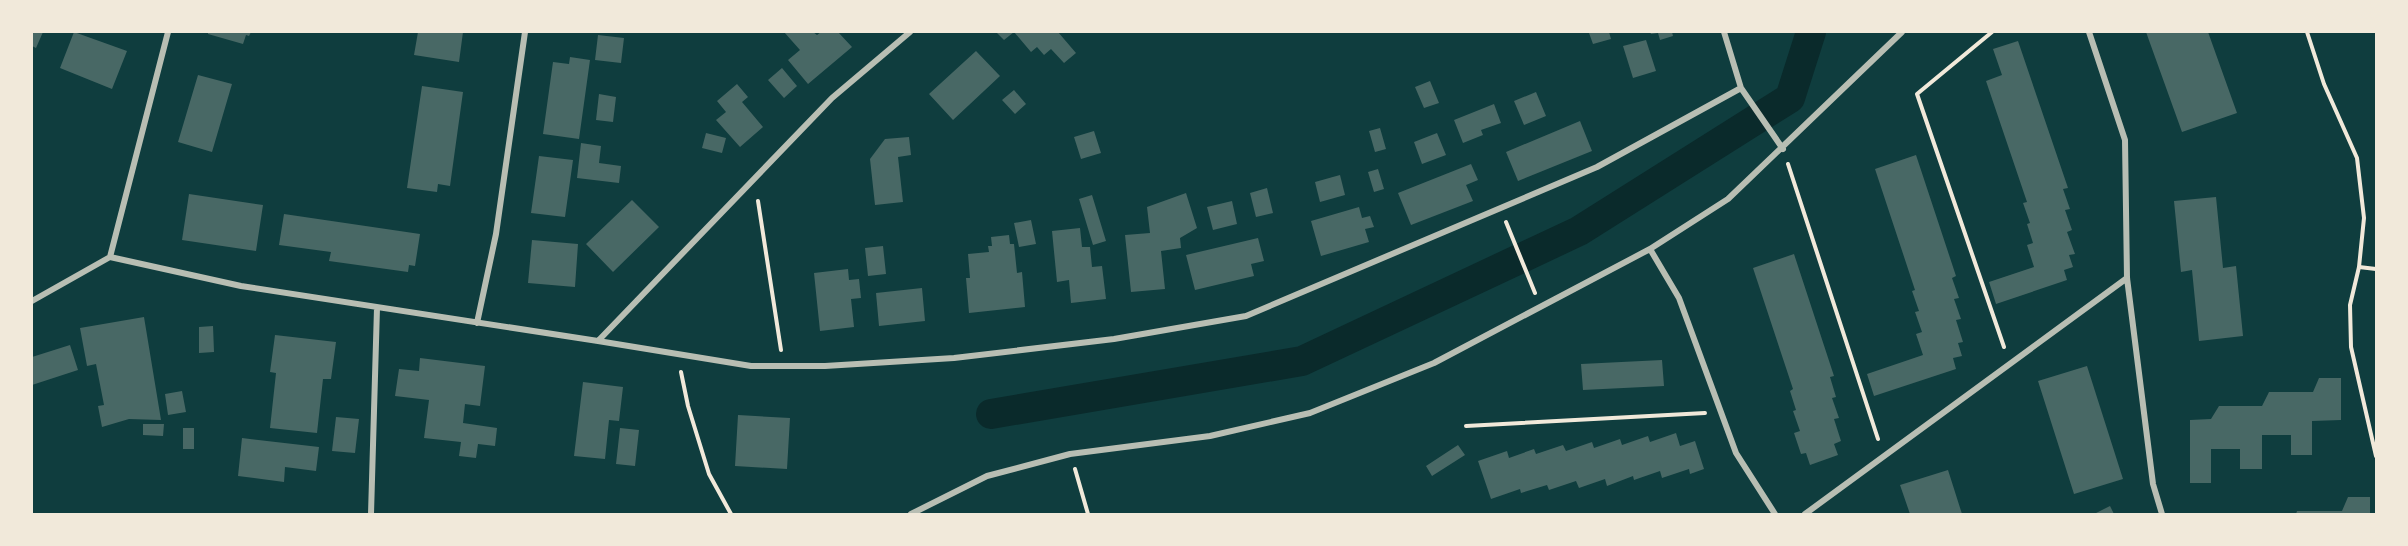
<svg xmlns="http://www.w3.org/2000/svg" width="2408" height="546" font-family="'Sofia Sans Condensed',sans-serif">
  <rect width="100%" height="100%" fill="#0f3d3e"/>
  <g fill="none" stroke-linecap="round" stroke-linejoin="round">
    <!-- canal -->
    <path stroke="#0a2a2b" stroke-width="30" d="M991,414L1302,361L1579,231L1790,98L1811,32"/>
  </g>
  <!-- building -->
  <path fill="#486865" d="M32,32H43L36,48L32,46Z
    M74,32L127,51L112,89L60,68Z
    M208,32H251L249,36L246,35L243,44L208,34Z
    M418,32H463L459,62L414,55Z
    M784,32H813L817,35L821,32H838L852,47L808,84L788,60L800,50Z
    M996,32H1058L1076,53L1064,63L1051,49L1044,55L1037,47L1031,52L1014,32L1004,40Z
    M1593,32H1609L1611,39L1593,44L1589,33Z
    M1650,32H1672L1673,36L1660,40L1658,33L1651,34Z
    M2146,32H2208L2237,113L2182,132Z
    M598,35L624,38L621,63L595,60Z
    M1646,40L1656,71L1633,78L1623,46Z
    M2018,41L2068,188L2063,189L2070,209L2065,210L2072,230L2067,232L2075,254L2069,255L2073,267L2064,270L2067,280L1996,304L1989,282L2034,267L2027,245L2033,243L2027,224L2030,223L2023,203L2027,202L1986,81L2002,75L1993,49Z
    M976,51L1000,76L953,120L929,94Z
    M570,57L590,60L579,139L543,134L553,62L569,64Z
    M782,68L797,86L784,98L768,80Z
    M198,75L232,84L212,152L178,142Z
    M1430,81L1439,103L1424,108L1415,87Z
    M737,84L748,97L742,102L763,127L740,147L716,120L726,112L717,101Z
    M422,86L463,92L450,186L438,184L437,192L407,188Z
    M1014,90L1026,104L1015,114L1002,100Z
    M1536,92L1546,116L1524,125L1514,101Z
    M599,94L616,97L613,122L596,120Z
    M1494,104L1501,123L1481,130L1483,135L1463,143L1454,120Z
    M1580,121L1592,151L1518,181L1506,152Z
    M1380,128L1386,149L1375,152L1369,131Z
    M1094,131L1101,153L1081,159L1074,137Z
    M706,133L726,138L722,153L702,148Z
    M1437,133L1446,155L1422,164L1414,142Z
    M909,137L911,155L898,157L903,202L875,205L870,159L885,139Z
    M581,143L601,146L599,163L621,166L619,183L577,178Z
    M1916,155L1956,276L1952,278L1959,298L1954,299L1961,319L1956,320L1963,342L1958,343L1962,356L1953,358L1956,369L1874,396L1867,374L1923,355L1916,334L1922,332L1915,312L1919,311L1912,291L1915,290L1875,169Z
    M539,156L573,160L565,217L531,213Z
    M1471,164L1478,180L1466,185L1473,201L1411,225L1398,193Z
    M1378,169L1384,189L1374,192L1368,172Z
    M1340,175L1345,195L1320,202L1315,182Z
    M1267,188L1273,213L1256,217L1250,193Z
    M1186,193L1197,228L1180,238L1181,248L1161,251L1165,289L1131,292L1125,235L1150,233L1147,207Z
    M189,194L263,205L256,251L182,240Z
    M1092,195L1106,241L1093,245L1079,199Z
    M2216,197L2223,268L2236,266L2243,336L2199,341L2192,270L2181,272L2174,201Z
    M632,200L659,227L613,272L586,244Z
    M1232,201L1237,224L1213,230L1207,207Z
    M1359,207L1362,218L1370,216L1374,227L1365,229L1369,242L1321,256L1311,221Z
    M284,214L420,234L415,266L409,265L408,272L329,261L331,252L279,245Z
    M1031,220L1036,244L1019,247L1014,223Z
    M1080,228L1082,247H1090L1092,267L1102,266L1106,299L1071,303L1069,280L1057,282L1052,231Z
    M1009,235L1010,244H1014L1017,273L1022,272L1025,307L969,313L966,278H970L968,254L989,252L988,246H992L991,237Z
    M1258,238L1264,261L1251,264L1254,276L1195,290L1186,255Z
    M532,240L578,244L575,287L528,283Z
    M883,246L886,274L868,276L865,248Z
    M1794,254L1834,376L1830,377L1836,397L1832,398L1839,418L1834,419L1841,441L1834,444L1838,455L1810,465L1806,453L1801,454L1794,433L1800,431L1793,411L1796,410L1790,391L1793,389L1753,268Z
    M848,269L849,280L859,279L861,298L851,299L854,327L820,331L814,273Z
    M922,288L925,321L879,326L876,293Z
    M144,317L161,420L129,419L102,427L98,406L104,405L96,364L87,366L80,328Z
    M213,326L214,352L199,353V327Z
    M275,335L336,342L331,379H323L317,433L270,428L276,373L270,372Z
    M70,345L78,370L32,385V357Z
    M420,358L485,366L480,406L465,404L463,423L497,428L495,446L478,444L476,458L459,456L461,442L424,438L429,400L395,396L399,369L419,371Z
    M1662,360L1664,386L1583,390L1581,364Z
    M2087,366L2123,479L2074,494L2038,381Z
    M2319,378H2341V420L2312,421V455H2291V435H2262V469H2240V449H2211V483H2190V420L2211,419L2219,406H2262L2269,392H2313Z
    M583,382L623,387L619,421L609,420L605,459L574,456Z
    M182,391L186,412L168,415L165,394Z
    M738,415L790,418L787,469L735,466Z
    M336,417L359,419L355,453L332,451Z
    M143,424H164L163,436L143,435Z
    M183,428H194V449H183Z
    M620,428L639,430L635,466L616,464Z
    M1676,433L1680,446L1695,441L1704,469L1690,474L1689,469L1662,478L1660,471L1634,480L1633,476L1607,486L1605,479L1579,488L1576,481L1549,490L1547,485L1521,493L1520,489L1491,499L1478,461L1507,451L1509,458L1534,449L1536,454L1563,445L1566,451L1592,442L1594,448L1620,439L1622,445L1648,436L1650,442Z
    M242,438L319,447L316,471L285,467L284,482L238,476Z
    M1458,445L1465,455L1432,476L1426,466Z
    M1948,470L1962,514H1910L1900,485Z
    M2348,497H2370V514H2296L2297,511H2342Z
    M2110,506L2114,514H2094Z"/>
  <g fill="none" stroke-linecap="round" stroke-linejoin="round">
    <!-- path -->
    <path stroke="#f1e9da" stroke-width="4" d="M1992,32L1917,94L2004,347
      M2307,32L2324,84L2357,158L2364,218L2359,267L2350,305L2351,347L2376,456
      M1788,164L1878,439
      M758,201L781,350
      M1506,222L1535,293
      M2359,267L2376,269
      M681,372L688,406L709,474L731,514
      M1466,426L1705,413
      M1075,469L1088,514"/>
    <!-- minor -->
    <path stroke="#b8beb3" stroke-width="6" d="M1724,32L1741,88L1783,149
      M2089,32L2125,140L2127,278L2153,484L2162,514
      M1650,249L1679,298L1736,453L1775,514
      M110,257L168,32
      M32,301L110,257L241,286L598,341L832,98L910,32
      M477,323L496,234L525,32
      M598,341L751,366H825L954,358L1114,339L1246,316L1597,167L1741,88
      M371,514L377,308
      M911,514L987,476L1070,454L1210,436L1310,413L1434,363L1650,249L1728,199L1902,32
      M1805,514L2127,278"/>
  </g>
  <!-- border -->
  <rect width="2408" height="546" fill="none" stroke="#f1e9da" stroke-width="66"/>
</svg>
